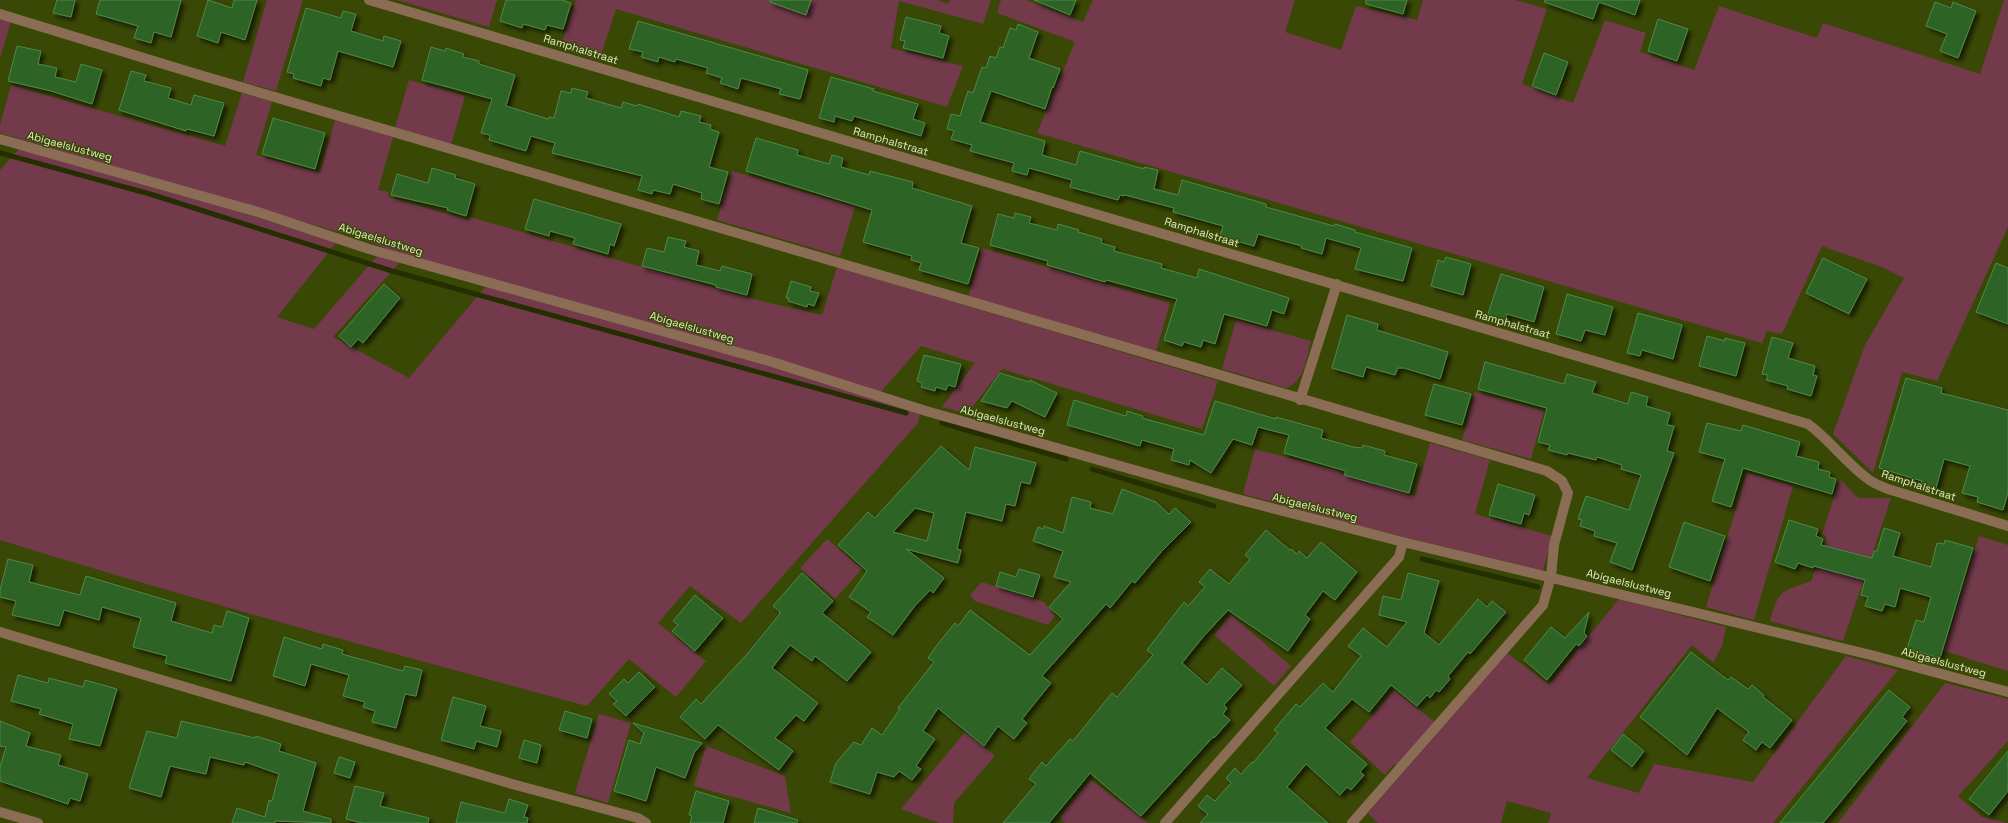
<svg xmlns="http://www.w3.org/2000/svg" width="2008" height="823" font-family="'Space Grotesk',sans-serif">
  <defs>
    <filter id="shadow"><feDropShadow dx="3.5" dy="3.5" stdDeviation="2" flood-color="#0009"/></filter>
  </defs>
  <rect width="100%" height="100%" fill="#3a4805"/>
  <!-- green -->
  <path fill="#723a4b" d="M267,0H303L276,91L243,82Z
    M397,0H497L489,27Z
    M576,0H937L948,4L950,0H991L983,24L899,1L891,48L963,66L947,107L616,9L599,61L560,48Z
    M1001,0H1026L1083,22L1093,0H1295L1285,32L1341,50L1356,6L1417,20L1423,0H1515L1547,9L1522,84L1573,103L1605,20L1646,33L1640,52L1694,70L1719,6L1817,38L1823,23L1980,74L2004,0H2008V227L1937,381L1902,372L1873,473L1833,434L1865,345L1904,278L1884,268L1822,246L1782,334L1767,331L1762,343L1037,133L1075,42L997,13Z
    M0,19L11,22L0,58Z
    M409,80L465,96L451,145L395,128Z
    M11,85L225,146L242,93L272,102L256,155L320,173L335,120L393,137L378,190L389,192L388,197L469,220L470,217L749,298L822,315L837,267L1218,381L1202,429L1002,369L967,414L942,407L975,363L921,346L880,393L389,250L363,239L0,133V125Z
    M19,149L253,216L336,243L277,317L314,329L377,256L400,262L333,337L409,378L486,286L764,364L920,413L918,423L741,623L690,586L658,623L706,661L676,697L629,659L587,706C390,653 194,600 0,540V170Z
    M732,171L855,207L840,256L717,220Z
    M982,248L1170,303L1156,352L968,297Z
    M1236,320L1311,341C1306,359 1305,381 1286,388L1222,369Z
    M1475,392L1544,411L1531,459L1462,440Z
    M1430,443L1490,460L1475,514L1552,536L1543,571L1352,524L1243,494L1255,449L1339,471L1342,475L1415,496Z
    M1747,473L1793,486L1754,620L1706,607Z
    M1840,479L1858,498H1891L1843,641L1770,621C1779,589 1780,593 1811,581L1827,537L1822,534Z
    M1979,536L2008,545V671L1944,651Z
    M827,539L862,569L835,599L800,568Z
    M982,582L1044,602L1055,616L1048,625L975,601L970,595Z
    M1619,599L1726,627L1722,647L1713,662L1692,645L1587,778L1639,793L1654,764L1753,782L1846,656L1898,670L1773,823H1548L1551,813L1507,801L1501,823H1378L1368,813L1507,653L1549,685Z
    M1231,615L1291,666L1274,686L1214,635Z
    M1945,683L2008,699V741L1958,796L1982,817L2007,823H1838Z
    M1394,690L1435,722L1396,766L1393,765L1385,775L1350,742Z
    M599,714L631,723L608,803L575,793Z
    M965,732L995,756L954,803L953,823H939L901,809Z
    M706,746L785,776L791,813L694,786Z
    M1091,779V780L1148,823H1065L1060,817Z"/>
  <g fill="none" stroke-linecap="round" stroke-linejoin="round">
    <!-- stream -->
    <path stroke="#242e00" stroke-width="5" d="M0,153L150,194L392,271L906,413
      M942,423L1066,459
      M1092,469L1214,506
      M1422,559L1538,587"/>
  </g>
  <!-- building -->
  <path fill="#2d6326" stroke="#50884a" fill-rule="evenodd" filter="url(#shadow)" d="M57,0H75L71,17L53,13Z
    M100,0H181L171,37L154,32L151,43L134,38L138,26L96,14Z
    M208,0L232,8L234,0H257L245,40L221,32L218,43L197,36Z
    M506,0H562L571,3L563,29L547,25L545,30L523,24L522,28L500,21Z
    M770,0H811L806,15L770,2Z
    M1034,0H1076L1070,15Z
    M1366,0H1407L1403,14L1366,4Z
    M1545,0H1640L1635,15L1599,2L1593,19L1544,2Z
    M1935,2L1951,8L1953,2L1976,11L1958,58L1940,51L1947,34L1926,26Z
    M306,8L341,18L343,11L356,14L351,31L383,41L384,36L401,41L393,67L338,51L330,80L323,78L321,86L293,78L294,74L287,72Z
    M906,17L941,26L939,33L949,36L943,58L903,48L905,41L900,40Z
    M1658,19L1688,29L1677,61L1648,51Z
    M638,21L808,70L800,99L779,94L781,89L741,78L738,89L720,83L722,78L706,73L708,68L676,59L675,62L659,57L658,62L641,57L643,52L629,49Z
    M1018,24L1038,32L1029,58L1060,69L1053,88L1052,87L1045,109L991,91L980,122L1045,141L1042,155L1076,165L1080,151L1144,169V167L1158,170L1154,189L1178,195L1182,180L1266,204V207L1334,226L1335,224L1355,230V232L1412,248L1403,281L1355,269L1361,248L1326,238L1322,254L1301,248L1302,246L1258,234L1254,246L1220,236L1223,226L1173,212L1174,208L1125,195L1124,196L1120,195L1118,200L1070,187L1072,180L1029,168L1027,175L1012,171L1014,163L970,151L972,145L951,139L954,131L947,129L951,114L960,116L968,91L973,93L982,67L986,68L990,56L996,58L1000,47L1003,48L1010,28L1016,30Z
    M17,46L41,51L38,64L57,68L55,77L76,82L81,64L102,70L92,104L51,91L8,81Z
    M431,47L445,51L446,48L464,54L463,57L479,61V64L515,75L506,106L548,119L549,117L554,118L561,91L571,93L572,88L588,92L586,98L621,108L623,102L637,106L638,104L679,117L681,111L701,116L699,122L711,125L710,129L719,132L709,167L728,172L719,204L701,199L702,193L673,184L670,194L653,190L652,194L638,190L642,176L552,153L555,143L531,136L526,151L489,140L490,135L481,133L492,99L422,80Z
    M1544,53L1568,62L1556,95L1532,86Z
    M131,71L146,75L144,81L171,88L168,98L191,105L194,95L224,103L214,136L187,129L186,131L119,110Z
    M831,77L874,89L873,91L918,104L913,119L925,123L921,136L854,116L852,121L835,116L834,122L819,118Z
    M273,118L325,133L315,169L262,154Z
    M756,138L798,150L797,155L829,164L832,155L843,158L841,167L869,175L870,171L913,182L912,188L972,206L961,243L979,248L968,284L919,270L921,263L911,260L912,256L863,242L872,210L746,171Z
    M432,168L456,175L455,178L475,184L466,216L447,210L448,208L391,195L397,174L428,183Z
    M534,199L621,224L614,246L610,244L608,254L573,244L575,238L550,231L549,236L525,229Z
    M1015,213L1031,217L1029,223L1057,230L1058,224L1079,230L1078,232L1102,239L1101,243L1115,247L1114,251L1162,264L1161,268L1197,278L1199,269L1289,298L1284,314L1272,310L1267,326L1224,314L1215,344L1203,340L1201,347L1184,342L1182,346L1164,340L1177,299L1106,280L1105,282L1047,265L1048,261L990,245L998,214L1014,218Z
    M668,237L686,241L684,247L699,251L696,265L720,271L722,266L752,274L747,295L716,287V285L642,266L647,248L664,252Z
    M1446,257L1471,264L1463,295L1431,286L1438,260L1444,262Z
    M1823,258L1867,279L1849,314L1806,293Z
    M1996,263L2008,268V324L1976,312Z
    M1501,274L1544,287L1534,322L1507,314L1505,322L1487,317Z
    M791,281L811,287L810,291L819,293L814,306L808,304L807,307L788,301L789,298H786Z
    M384,284L400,298L363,343L358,339L351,347L339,336Z
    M1567,294L1613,307L1605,335L1585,330L1581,341L1556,334Z
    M1638,313L1682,325L1673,359L1642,350L1640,356L1627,353Z
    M1347,315L1378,324L1377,330L1448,352L1440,379L1404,368H1398L1395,375L1366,367L1363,377L1332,368Z
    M1707,336L1725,341V338L1745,343L1736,376L1699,366Z
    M1772,337L1793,343L1788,358L1815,366L1813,375L1817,376L1811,396L1787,389L1788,386L1766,380L1768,375L1762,374Z
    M924,355L961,364L955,387L948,385L946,390L936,387L935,391L921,387L922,383L917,381Z
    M1485,362L1564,384L1567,374L1596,382L1592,393L1628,404L1631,392L1648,397L1646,406L1670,413L1667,425L1674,426L1667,451L1674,453L1632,570L1610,562L1617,543L1594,536L1595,531L1580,526L1582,520L1578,519L1586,496L1629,510L1641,475L1621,469L1622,465L1597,457L1596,460L1568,453L1567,455L1548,450L1550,445L1538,442L1547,408L1478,389Z
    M1000,373L1029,382L1030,380L1057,393L1045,417L1012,401L1007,408L981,401Z
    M1906,378L1942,388L1941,393L2008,410V493L2003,510L1977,502L1978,497L1962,493L1970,466L1944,459L1936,488L1921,483L1922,481L1879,468Z
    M1434,384L1471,394L1462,425L1425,415Z
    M1074,400L1126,416L1127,411L1143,416L1142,418L1204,435L1215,401L1276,419V417L1323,430L1321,438L1353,447L1362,448L1363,445L1385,451L1384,455L1417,464L1409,493L1344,475L1346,471L1284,453L1289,435L1258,427L1252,445L1233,439L1211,473L1190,460L1189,465L1171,460L1174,449L1142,440L1140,446L1067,425Z
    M1707,423L1741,431L1743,425L1800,442L1796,456L1819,462L1818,469L1830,472L1829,477L1836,479L1832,494L1743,468L1731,507L1712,501L1725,459L1699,452Z
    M941,446L969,470L975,447L1036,463L1030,484L1021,482L1015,506L1006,504L1002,521L966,512L957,549L961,550L958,563L906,549L944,578L933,593L930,590L914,607L893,635L867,617L871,612L849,597L867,571L838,545L868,512L875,518ZM915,508L934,513L927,541L893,532Z
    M1498,484L1535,495L1529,515L1524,513L1521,524L1489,515Z
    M1122,489L1156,502L1169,514L1175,508L1191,522L1161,552L1135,583L1132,581L1110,608L1106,604L1042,676L1051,683L1022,719L1027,723L1014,739L998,726L984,746L938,708L923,731L935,739L916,766L921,769L912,780L899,771L894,777L877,772L870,794L830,782L836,763L854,742L861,745L872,728L882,735L900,709L898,708L934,662L928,658L937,645L955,623L958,626L970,610L1030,655L1063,619L1049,607L1071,582L1054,577L1063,551L1033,541L1038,527L1043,529L1044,526L1063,533L1072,497L1091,502L1090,508L1113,514Z
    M1789,520L1818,529L1816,536L1823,539L1821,545L1872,558L1874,551H1877L1884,528L1900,533L1893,556L1931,567L1937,543L1944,544L1945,540L1973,548L1940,658L1907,649L1916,620L1924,622L1931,597L1900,588L1895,607L1885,604L1882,611L1865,606L1868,597L1861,595L1865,580L1814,566L1813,568L1798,563L1795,569L1775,562Z
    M1684,522L1725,536L1710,581L1669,567Z
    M1266,530L1290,550L1291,549L1297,554L1299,551L1307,558L1321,542L1357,572L1335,600L1323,591L1305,615L1310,619L1288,651L1228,610L1203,637L1182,663L1207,685L1222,668L1242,685L1224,705L1227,708L1223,714L1230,720L1214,738L1213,737L1141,816L1090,773L1049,823H1003L1036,784L1029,779L1042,762L1046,766L1070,739L1073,741L1112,693L1117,697L1153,655L1147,650L1184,602L1188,606L1205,587L1199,582L1210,569L1229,584L1250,559L1245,555Z
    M8,559L33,565L29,582L80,595L86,576L176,603L171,621L212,633L214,625L222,627L227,611L249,618L231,681L165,663L167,656L133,647L141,618L102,607L99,620L64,610L59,626L12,615L16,601L0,597V590Z
    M1019,569L1040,575L1033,597L996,586L1000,572L1016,577Z
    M802,573L833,601L822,613L871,652L847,681L815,656L812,661L790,645L772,668L818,703L804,721L796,715L775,738L793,751L779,770L718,725L705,739L680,717L696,699L701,704L748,653L779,615L780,612L773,606Z
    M1408,573L1439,581L1424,633L1439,645L1478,599L1487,607L1492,601L1506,612L1470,654L1468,652L1448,676L1450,679L1439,692L1436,690L1430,698L1427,695L1417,706L1391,685L1369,712L1352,699L1325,728L1367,764L1360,772L1364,775L1351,790L1347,787L1340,795L1306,764L1287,787L1328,823H1200L1208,814L1198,806L1207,795L1215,801L1231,783L1226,778L1235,768L1241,774L1252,762L1253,763L1278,733L1274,730L1296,704L1300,707L1323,683L1333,692L1361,656L1348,646L1363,628L1387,647L1407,622L1379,615L1383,596L1401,600Z
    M695,595L723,618L695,651L672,631L678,625L673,621Z
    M1589,612L1584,633L1587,636L1579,646L1576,644L1547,680L1524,660L1551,627L1565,638Z
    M284,637L322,649L323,644L343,650L342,654L403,671L405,666L422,670L416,696L405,694L396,728L372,722L375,711L363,707L365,702L343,696L349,675L311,664L305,686L273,676Z
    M1691,652L1728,680L1731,677L1748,689L1752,685L1764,695L1763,697L1792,720L1770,748L1762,742L1756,750L1743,740L1749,732L1717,708L1687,755L1640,717Z
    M639,672L655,687L626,716L613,704L617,701L609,694L624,679L628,683Z
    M18,675L48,683L49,678L83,687L85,680L117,689L100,746L69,739L73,724L39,714L41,709L11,701Z
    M1889,690L1910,707L1902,717L1907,721L1823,823H1780Z
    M453,697L486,706L480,726L501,731L497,747L476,741L474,749L441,740Z
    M565,711L592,719L587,738L559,730Z
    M0,721L30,733L26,746L61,755L58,765L88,774L80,801L70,798L68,804L0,781V767L6,747L0,746Z
    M181,721L255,738L256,736L281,744L279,751L316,763L303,811L331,819V823L275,821V823H232L237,808L265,817L269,800L272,801L279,774L245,762L244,765L210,757L206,774L170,766L161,797L129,788L147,731L177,738Z
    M633,723L702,743L694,753L685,778L656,767L646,801L614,791L629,740L640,744L644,733Z
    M1623,734L1644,751L1632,767L1611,750Z
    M524,740L541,745L537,763L519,758Z
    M2008,751V791L1989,815L1969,799Z
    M339,757L355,762L350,778L334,773Z
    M355,786L384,793L380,806L429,818L428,823H362L346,819Z
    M696,791L729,801L723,823H690L692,816L689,815Z
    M509,799L528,805L524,817L528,818L527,823H456L461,802L505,813Z
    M758,808L798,820L797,823H754Z"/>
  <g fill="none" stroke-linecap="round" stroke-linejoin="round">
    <!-- minor -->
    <path stroke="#8a6d54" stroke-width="10" d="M369,0L1808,424C1830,440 1846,463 1868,479C1874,484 1882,486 1888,489L2008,526
      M0,14L193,73L1547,471L1562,481L1568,493L1554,545L1551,576L1543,605L1352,823
      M0,139L258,212L369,249L769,361L926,411L1233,498L1403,542L1871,655L2008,692
      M1300,400L1337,284
      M0,632L512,784L638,818L646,823
      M0,812L38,823
      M1165,823L1399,557L1403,542"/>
  </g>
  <g text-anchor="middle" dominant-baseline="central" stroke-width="3" stroke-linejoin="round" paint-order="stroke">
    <!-- street labels -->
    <g font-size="11" fill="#e0edc5" stroke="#3a4805">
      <text transform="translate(581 49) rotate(17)">Ramphalstraat</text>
      <text transform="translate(891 141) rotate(16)">Ramphalstraat</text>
      <text transform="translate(70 146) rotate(15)">Abigaelslustweg</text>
      <text transform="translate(1202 232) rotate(17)">Ramphalstraat</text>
      <text transform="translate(381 239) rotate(17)">Abigaelslustweg</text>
      <text transform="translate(1513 324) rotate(16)">Ramphalstraat</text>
      <text transform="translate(692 327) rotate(16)">Abigaelslustweg</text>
      <text transform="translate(1003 420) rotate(15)">Abigaelslustweg</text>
      <text transform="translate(1919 485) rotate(18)">Ramphalstraat</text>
      <text transform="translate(1315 507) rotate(14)">Abigaelslustweg</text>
      <text transform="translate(1629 583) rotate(14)">Abigaelslustweg</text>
      <text transform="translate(1944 662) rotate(15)">Abigaelslustweg</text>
    </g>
  </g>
</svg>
